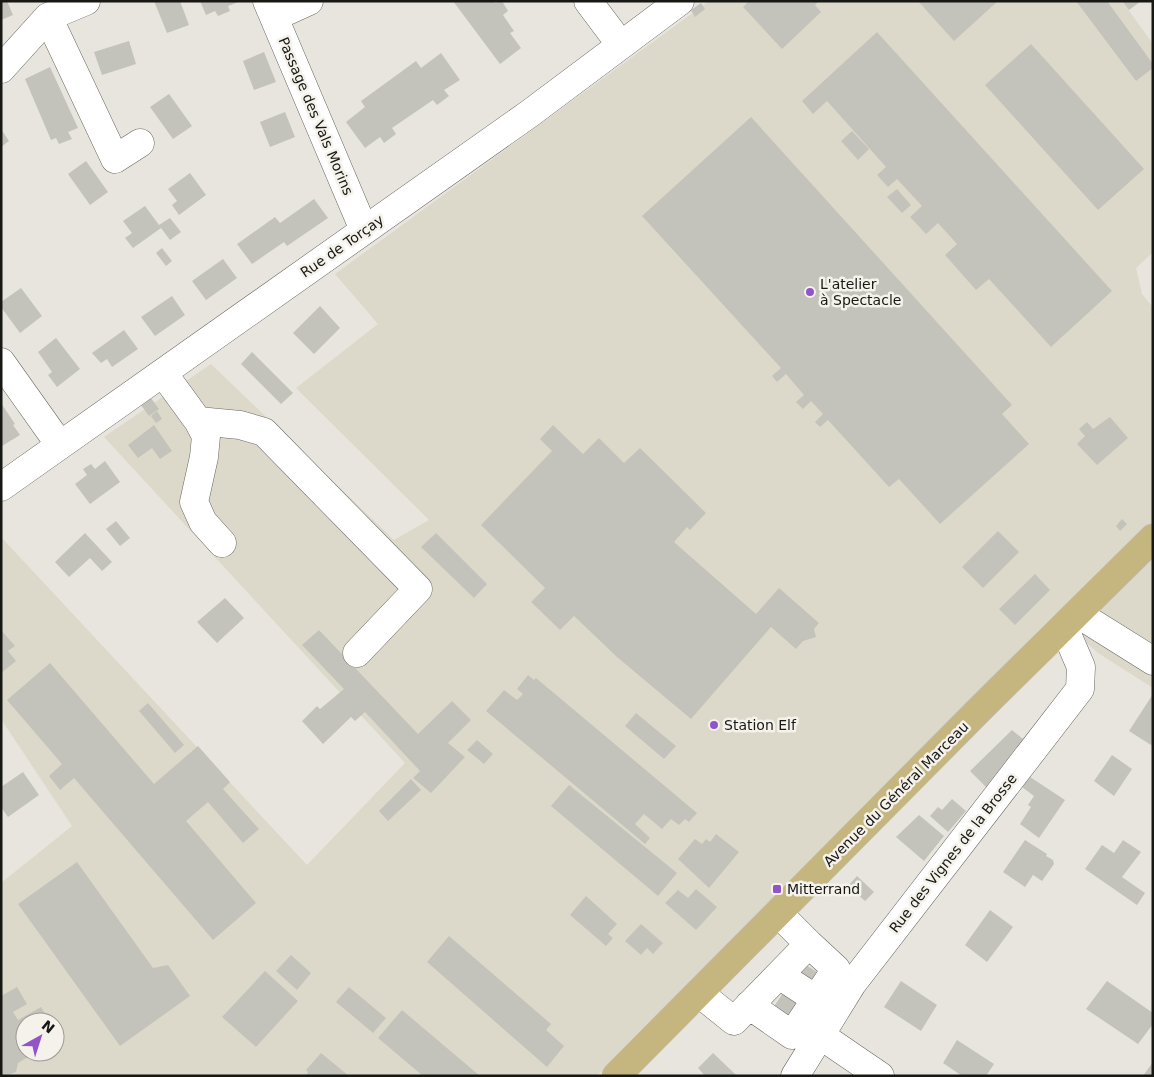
<svg xmlns="http://www.w3.org/2000/svg" width="1154" height="1077" font-family="'DejaVu Sans',sans-serif">
  <rect width="100%" height="100%" fill="#e7e5dd"/>
  <!-- built -->
  <path fill="#dcd9ca" fill-rule="evenodd" d="M709,1H1122L1153,44V252L1136,268L1142,294L1153,307V688L1098,653L1055,614L702,973L597,1076H1V883L72,826L1,719V537L307,865L405,763L104,437L211,364L394,540L429,520L296,388L378,324L335,274ZM25,1022H55V1052H25Z"/>
  <!-- building -->
  <path fill="#c4c3bb" d="M1,1H7L13,15L1,20Z
    M154,1H180L189,25L167,33Z
    M200,1H241L228,6L230,11L218,16L215,11L206,15Z
    M453,1H494L495,3L502,1L508,11L503,15L514,31L510,33L521,48L500,64Z
    M749,1H819L815,5L821,12L782,49L743,7Z
    M918,1H998L954,41Z
    M1076,1H1107L1153,64V68L1136,81Z
    M1122,1H1141L1129,10Z
    M701,3L705,9L695,17L691,10Z
    M877,32L1112,291L1051,347L989,279L976,290L945,255L957,244L938,223L926,234L910,217L922,206L897,179L888,187L877,175L886,167L827,101L813,114L802,101Z
    M129,41L136,64L102,75L94,52Z
    M1031,44L1144,169L1098,210L985,85Z
    M264,52L276,82L254,90L243,61Z
    M441,53L460,80L444,90L449,96L437,105L433,100L392,128L396,134L384,143L380,137L365,148L346,122L365,107L361,101L416,61L421,68Z
    M50,67L78,128L68,132L72,139L59,144L56,138L51,140L25,79Z
    M169,94L192,126L173,139L150,107Z
    M285,112L295,137L270,147L260,122Z
    M751,117L1012,405L1002,414L1029,444L940,524L899,479L889,487L828,420L820,427L815,422L823,414L811,401L803,409L796,402L804,395L786,374L777,382L772,376L781,368L642,216Z
    M1,129L9,141L1,147Z
    M852,131L869,149L858,160L841,141Z
    M86,161L108,192L90,205L68,174Z
    M190,173L206,195L179,215L172,205L177,201L168,189Z
    M897,189L911,205L902,213L887,197Z
    M314,199L328,218L287,246L284,242L252,264L237,244L275,217L280,223Z
    M145,206L159,225L170,218L181,232L170,240L161,228L133,248L125,238L132,233L123,221Z
    M162,248L172,261L166,266L156,253Z
    M223,259L237,278L206,300L192,281Z
    M21,288L42,316L20,333L1,307V302Z
    M172,296L185,315L155,336L141,317Z
    M320,306L340,328L314,354L293,333Z
    M124,330L138,349L112,367L107,359L101,363L92,353Z
    M56,338L80,369L57,387L48,375L52,372L38,352Z
    M252,352L293,393L281,404L241,364Z
    M151,398L159,409L149,416L141,405Z
    M1,403L15,424L13,425L20,435L2,446Z
    M157,411L162,419L156,423L151,416Z
    M1110,417L1128,438L1097,465L1077,444L1085,436L1079,429L1087,422L1093,429Z
    M154,425L172,451L160,459L152,448L138,458L128,445Z
    M553,425L583,454L599,438L624,463L640,448L706,513L690,530L687,527L674,542L756,614L779,588L819,623L814,629L816,637L803,641L796,649L771,627L691,719L617,657L574,616L560,630L531,602L545,588L481,525L552,451L540,439Z
    M105,461L120,482L90,504L75,484L87,475L83,469L91,464L95,469Z
    M1122,519L1127,524L1120,531L1116,526Z
    M116,521L130,538L120,546L106,529Z
    M998,531L1019,552L983,588L962,567Z
    M85,533L112,562L102,571L90,558L69,577L55,562Z
    M436,533L487,584L474,598L421,547Z
    M1035,574L1050,590L1015,625L999,609Z
    M225,598L244,618L217,643L197,622Z
    M1,630L15,646L8,651L16,661L1,673Z
    M319,630L418,734L452,701L471,720L448,743L465,757L431,793L413,778L420,771L365,712L355,721L351,717L323,744L302,721L317,706L320,709L344,689L302,645Z
    M50,663L154,784L198,746L230,782L223,789L259,829L243,843L208,802L186,821L256,903L213,940L74,778L60,790L49,776L62,764L7,700Z
    M528,675L534,680L536,678L697,813L689,822L685,819L679,825L671,819L662,829L644,814L635,824L650,838L645,844L486,711L504,690L517,700L523,694L517,689Z
    M1153,694V743L1151,745L1129,731Z
    M148,703L184,745L175,753L139,711Z
    M636,713L676,746L664,759L625,726Z
    M1012,730L1023,739L986,787L970,771Z
    M477,740L493,754L484,764L467,750Z
    M1112,755L1132,769L1114,796L1094,781Z
    M23,772L39,795L8,817L1,807V787Z
    M1030,777L1065,800L1039,838L1020,824L1031,807L1028,805L1034,796L1022,787Z
    M411,779L421,790L388,821L379,811Z
    M569,785L677,873L658,896L551,806Z
    M952,799L966,811L948,832L930,816L938,807L942,810Z
    M919,815L944,836L924,861L896,837Z
    M716,834L739,852L709,888L678,859L695,839L702,844L706,839L710,842Z
    M1025,840L1047,854L1046,856L1053,860L1054,864L1042,881L1033,875L1025,887L1003,872Z
    M1123,840L1141,852L1122,877L1145,893L1137,905L1085,869L1102,845L1114,853Z
    M77,862L153,968L168,965L190,996L120,1046L18,904Z
    M857,876L874,892L865,901L848,886Z
    M696,889L717,907L696,930L665,903L678,890L688,898Z
    M586,896L617,924L608,934L613,938L606,946L570,915Z
    M990,910L1013,927L987,962L965,945Z
    M641,924L663,943L653,954L647,948L641,955L625,941Z
    M449,936L551,1024L546,1030L564,1046L547,1067L427,962Z
    M291,955L311,973L297,990L276,971Z
    M803,963L820,974L779,1038L761,1026Z
    M265,971L298,1001L256,1047L222,1017Z
    M901,981L937,1005L921,1031L884,1007Z
    M1107,981L1153,1013V1024L1138,1044L1086,1009Z
    M17,987L27,1004L13,1012L18,1020L41,1007L50,1022H25V1052H36L18,1063L16,1072L4,1076L1,1074V996Z
    M349,987L386,1018L373,1033L336,1002Z
    M402,1010L480,1076H423L378,1038Z
    M957,1040L994,1064L986,1076H962L943,1063Z
    M321,1053L349,1076H305L308,1072L306,1070Z
    M713,1053L734,1073L737,1076H705L698,1068Z
    M1153,1062V1076H1143Z"/>
  <g fill="none" stroke-linecap="round" stroke-linejoin="round">
    <!-- minor casing -->
    <g stroke="#6a6862" stroke-width="29">
      <path id="minor" d="M267,1L364,230
        M588,1L621,45
        M48,17L115,159L140,143
        M274,17L309,1
        M1,69L48,17L86,1
        M1,362L60,445
        M163,373L198,421L240,425L264,432L418,589L357,653
        M198,421L206,436L204,457L194,502L203,522L222,543
        M1,487L529,114L680,1
        M1078,614L1153,661
        M779,975L816,999
        M699,993L734,1021L809,944L778,913
        M749,1005L792,1035L836,969L809,944
        M820,1035L880,1076
        M795,1076L852,984L1080,689L1081,667L1064,627"/>
    </g>
    <!-- major casing -->
    <g stroke="#c3c3c2" stroke-width="29">
      <path id="major" d="M616,1076L980,709L1153,538"/>
    </g>
    <!-- minor -->
    <use href="#minor" stroke="#fff" stroke-width="28"/>
    <!-- major -->
    <use href="#major" stroke="#c4b67e" stroke-width="28"/>
  </g>
  <!-- markers -->
  <g fill="#9154ca" stroke="#f4f2ea" stroke-width="2">
    <circle cx="810" cy="292" r="5"/>
    <circle cx="714" cy="725" r="5"/>
    <rect x="772" y="884" width="10" height="10" rx="2.5"/>
  </g>
  <g text-anchor="middle" dominant-baseline="central" stroke-width="5" stroke-linejoin="round" paint-order="stroke">
    <!-- street labels -->
    <g font-size="14" fill="#171714" stroke="#f4f2ea">
      <text transform="translate(316 116) rotate(67)">Passage des Vals Morins</text>
      <text transform="translate(342 246) rotate(-35)">Rue de Torçay</text>
      <text transform="translate(896 794) rotate(-45)">Avenue du Général Marceau</text>
      <text transform="translate(953 853) rotate(-52)">Rue des Vignes de la Brosse</text>
    </g>
    <!-- poi labels -->
    <g font-size="14" fill="#171714" stroke="#f4f2ea" text-anchor="start">
      <text x="820" y="284">L'atelier<tspan x="820" dy="16">à Spectacle</tspan></text>
      <text x="724" y="725">Station Elf</text>
      <text x="787" y="889">Mitterrand</text>
    </g>
  </g>
  <!-- border -->
  <rect width="1154" height="1077" fill="none" stroke="#171714" stroke-width="5"/>
  <!-- north arrow -->
  <g transform="translate(40 1037) rotate(39)"><circle r="24" fill="#f4f2ea" stroke="#9c9a94"/>
  <path d="M0-4L9 19L0 12L-9 19Z" fill="#9154ca"/>
  <text y="-8" font-size="14" font-weight="bold" text-anchor="middle" fill="#171714">N</text>
  </g>
</svg>
